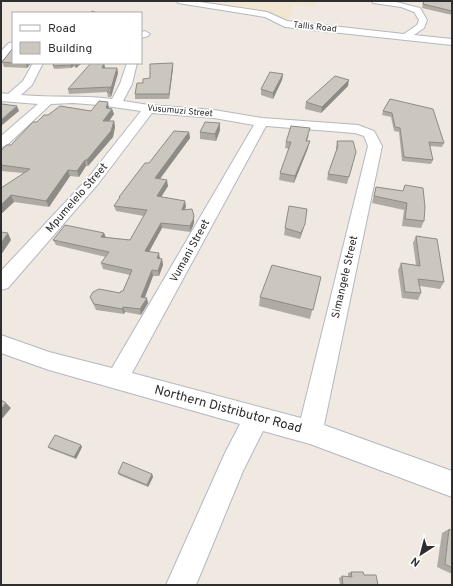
<svg xmlns="http://www.w3.org/2000/svg" width="453" height="586" font-family="Overpass,sans-serif">
  <rect width="100%" height="100%" fill="#efe9e1"/>
  <!-- education -->
  <path fill="#f0e6d1" d="M193,1H316V7L294,5L288,22L280,16L260,11Z"/>
  <g fill="none" stroke-linecap="round" stroke-linejoin="round">
    <!-- minor casing -->
    <g stroke="#b4b7c1" stroke-width="2">
      <path id="minor" d="M177,1H193L267,12L287,21L404,34L417,25L419,20L414,12L401,7L373,3L372,1H392L420,8L427,20L424,28L414,35L452,39V45L285,27L265,17L178,3Z
        M145,31L150,34L148,36L141,38V32Z
        M13,42V51L5,59L1,60V51L9,43Z
        M33,63H43L32,85L21,95C51,98 81,95 112,99L120,84L127,63H137L132,84L123,101L149,105L214,110L262,118L358,125L374,131L382,146L324,425L452,471V497L310,444L263,431L243,471L196,585H166L225,453L240,424L49,370L1,353V335L49,352L112,368L254,125L214,118L152,113L98,184L8,288L1,290V271L88,178L141,111L99,105L73,103L51,104L6,146L1,147V136L38,104L1,101V93L8,94L23,81ZM266,126L355,133L364,136L368,146L301,418L132,373Z"/>
    </g>
    <!-- minor -->
    <use href="#minor" fill="#fff" fill-rule="evenodd"/>
  </g>
  <!-- wall -->
  <path fill="#afaba4" d="M423,1H452V15L422,8Z
    M13,48L31,63L27,68L4,67L2,62Z
    M54,63H82L76,68L74,66L71,68L54,69L53,66Z
    M105,67V68H117L118,73L111,97H108L107,92L69,94L68,89Z
    M173,68L169,99H135V94L143,83Z
    M283,74L282,80L273,99L261,95V89Z
    M348,86L321,113L305,109L306,102Z
    M390,99L444,143L442,147L430,146L433,160L431,164L402,161L399,132L394,131L391,117L382,115L383,111Z
    M109,108L112,109L114,114L109,121H114L115,127L113,137L88,166H86L79,177L70,176L49,207L14,202L1,214L23,173L1,171V151L11,145L37,122L48,115L91,111Z
    M220,123V130L216,141L200,139V132Z
    M189,132L190,138L160,179L168,186L161,197L186,206L185,210L194,216V222L193,226L190,232L162,228L149,252L160,258L162,259L163,265L159,276H153L145,297L148,303L141,315L125,312L124,314L96,310L90,297L120,293L123,291L130,275L103,269L101,263L106,257L56,245L53,240L104,233L106,237L130,240L144,216L116,211L114,206L119,199V197L149,163Z
    M309,135L307,141L308,148L294,183L279,180L280,173L289,149L285,148L286,142Z
    M337,141L356,152L347,184L327,180L328,174L336,151V147Z
    M405,185L424,221L421,228L402,226L404,210L372,203L376,187L403,191Z
    M285,228L303,230L300,239L284,235Z
    M416,236L444,282L440,289L420,286L421,293L418,300L402,298L398,270L401,263L416,265L413,243Z
    M321,277L310,319L259,306L260,297Z
    M48,447H82L76,459L50,449Z
    M118,473L152,474L153,477L148,487L119,475Z
    M449,529L452,531V574L437,567L442,533Z
    M351,572L364,575L378,585H340L339,578L342,576L348,577V573Z"/>
  <!-- shaded-wall -->
  <path fill="#8e8b86" d="M26,63H31L27,68L26,64Z
    M73,63L74,66L71,68V65Z
    M77,63H82L76,68L75,65Z
    M104,63L105,67L103,73L102,68Z
    M173,63V68L169,99V94Z
    M117,68L118,73L111,97L110,92Z
    M283,74L282,80L273,99V93Z
    M349,80L348,86L321,113L322,107Z
    M108,102L109,108H106Z
    M17,106L19,111L1,126V120Z
    M112,109L114,114L105,127L103,121Z
    M114,121L115,127L113,137L88,166L87,160Z
    M220,123V130L216,141L215,134Z
    M189,132L190,138L156,184L155,178Z
    M310,141L308,148L294,183L295,176Z
    M85,160L86,166L79,177L77,171Z
    M68,170L70,176L49,207L46,201Z
    M167,180L168,186L158,202L157,196Z
    M11,195L14,202L1,214V205Z
    M185,201L186,206L182,216V210Z
    M194,216V222L193,226L190,232V226Z
    M161,223L162,228L146,257L145,251Z
    M305,224L300,239L301,233Z
    M8,233L11,240L1,255V243Z
    M104,233L106,239L101,237Z
    M159,253L160,259L157,258Z
    M162,259L163,265L159,276L158,271Z
    M152,270L153,276L143,302L141,297Z
    M147,298L148,303L141,315L140,309Z
    M123,307L125,312L124,314L122,309Z
    M6,403L11,408L1,420V409Z
    M81,445L82,447L76,459L74,457Z
    M152,474L153,477L148,487L147,485Z"/>
  <!-- building -->
  <path fill="#cbc7bf" stroke="#8e8b86" d="M424,1H452V11L423,4Z
    M92,11L98,13H90Z
    M13,44V63L2,62L13,48Z
    M54,63H77L75,65L73,63L71,65L53,66Z
    M91,63H104L102,68H117L110,92H107L111,87L68,89Z
    M173,63L169,94H135L137,83H143V79L150,78V64Z
    M270,72L283,74L273,93L261,89Z
    M335,76L349,80L322,107L306,102Z
    M390,99L433,109L444,143L429,142L433,160L404,157L400,128L395,127L392,113L383,111Z
    M99,101L108,102L106,108L112,109L103,121H114L111,131L87,160H85L77,171L68,170L46,201L11,195L1,205V188L30,169L1,165V151L6,145H11L33,122H37L44,115H48L60,106L91,111Z
    M1,104H2L17,106L1,120Z
    M205,122L220,123L215,134L200,132Z
    M291,126L310,128L306,141H310L295,176L280,173L291,142H286Z
    M174,131L189,132L155,178L167,180L157,196L185,201L182,210L192,209L194,216L193,220L190,226L161,223L145,251L159,253L157,258L162,259L158,271L152,270L141,297L147,298L140,309L123,307L122,309L94,304L90,297L93,292L99,289L120,293L121,291H123L132,270L101,263L109,252L53,240L65,225L104,233L101,237L130,240L147,210L114,206L120,197H119L145,163H149Z
    M337,141H353L356,152L349,177L328,174L338,146Z
    M405,185L423,188L425,207L424,221L405,219L407,203L374,196L376,187L403,191Z
    M289,206L307,209L305,224L301,233L285,228Z
    M1,232L8,233L1,243Z
    M416,236L437,239L444,282L418,279L421,293L405,292L401,263L420,266Z
    M272,265L321,277L313,310L260,297Z
    M1,400L6,403L1,409Z
    M55,435L81,445L74,457L48,447Z
    M123,462L152,474L147,485L118,473Z
    M449,529L452,531V568L445,564Z
    M351,572H363L364,575H376L378,585H343L342,576L352,577Z"/>
  <g text-anchor="middle" dominant-baseline="central" stroke-width="3.5" stroke-linejoin="round" paint-order="stroke">
    <!-- far-street labels -->
    <g font-size="9" fill="#2e2e2e" stroke="#fff">
      <text transform="translate(315 27) rotate(6)">Tallis Road</text>
      <text transform="translate(180 111) rotate(5)">Vusumuzi Street</text>
    </g>
    <!-- street labels -->
    <g font-size="11" fill="#2e2e2e" stroke="#fff">
      <text transform="translate(77 198) rotate(-49)">Mpumelelo Street</text>
      <text transform="translate(190 251) rotate(-61)">Vumani Street</text>
      <text transform="translate(345 277) rotate(-77)">Simangele Street</text>
    </g>
    <!-- near-street labels -->
    <g font-size="13" fill="#2e2e2e" stroke="#fff">
      <text transform="translate(228 410) rotate(15)">Northern Distributor Road</text>
    </g>
  </g>
  <!-- border -->
  <rect width="453" height="586" fill="none" stroke="#2e2e2e" stroke-width="4"/>
  <!-- legend -->
  <rect x="12" y="12" width="130" height="52" fill="#ffffff" stroke="#ababab"/>
  <rect x="20" y="25" width="20" height="6" fill="#ffffff" stroke="#ababab"/>
  <text x="48" y="32" font-size="12" fill="#2e2e2e">Road</text>
  <rect x="20" y="42" width="20" height="12" fill="#cbc7bf" stroke="#ababab"/>
  <text x="48" y="52" font-size="12" fill="#2e2e2e">Building</text>
  <!-- north arrow -->
  <g transform="translate(421 554) rotate(216)" stroke="#ffffff" stroke-width="3" paint-order="stroke">
  <path d="M0-3L7 15L0 10L-7 15Z" fill="#2e2e2e"/>
  <text y="-6" font-size="11" font-weight="bold" text-anchor="middle" fill="#2e2e2e">N</text>
  </g>
</svg>
